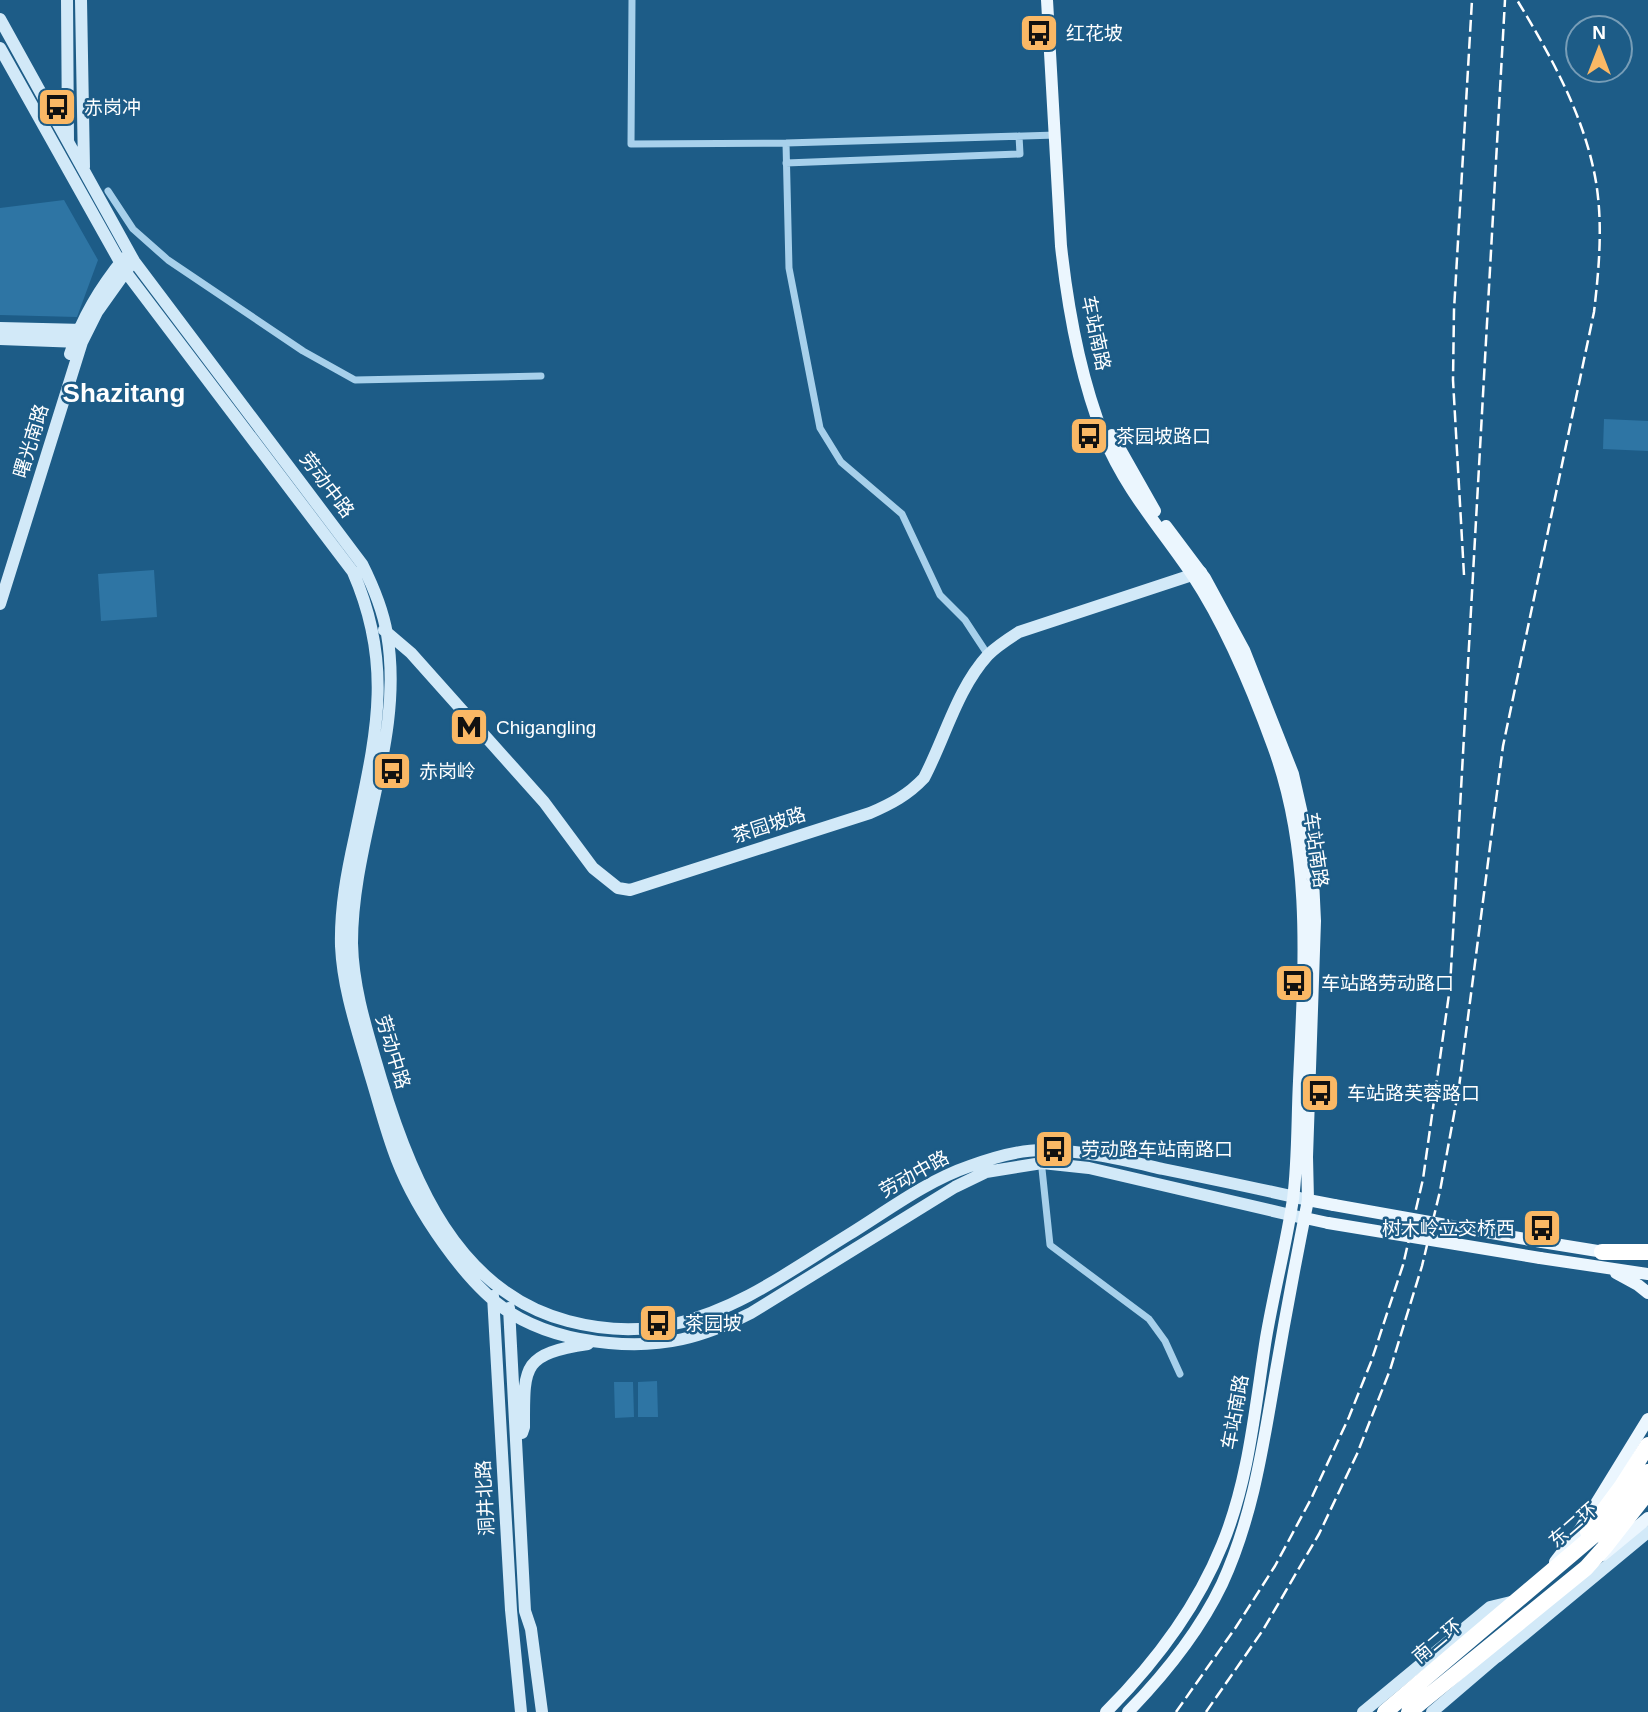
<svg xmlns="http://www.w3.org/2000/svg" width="1648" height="1712" font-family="Helvetica,'Noto Sans SC',sans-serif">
  <rect width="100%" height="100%" fill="#1d5c87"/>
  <!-- green -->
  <path fill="#2e75a4" d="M64,200L98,260L77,317L0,315V208Z
    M1604,419L1648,421V451L1603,449Z
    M154,570L157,617L101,621L98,574Z
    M657,1381L658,1417H638V1382Z
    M614,1382H633L634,1417L615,1418Z"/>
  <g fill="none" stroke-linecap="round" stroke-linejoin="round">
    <!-- street -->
    <path stroke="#a7d0eb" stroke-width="7" d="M632,0L631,144L786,143L1056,135
      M786,143L789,268L820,428L841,462L902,514L940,595L965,620L988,655
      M786,163L1020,154L1019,136
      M108,191L133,229L168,260L303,351L355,380L541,376
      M1040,1150L1050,1245L1149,1319L1165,1341L1180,1374"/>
    <!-- secondary -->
    <path stroke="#d2e9f8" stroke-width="12" d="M67,0L68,140
      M81,0L84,167
      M0,19L134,261L362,564C373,586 383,610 387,634C405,738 352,839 352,943C353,990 368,1034 381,1079C411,1179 457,1292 568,1321C602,1330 639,1332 674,1324C738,1310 793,1269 848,1235C887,1211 926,1181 970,1166C992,1158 1018,1150 1042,1150C1083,1150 1123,1160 1163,1169C1212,1179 1260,1189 1308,1200
      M0,48L125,271L353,572C395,668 375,739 355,836C347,872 340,908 341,946C343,990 358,1032 370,1074C379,1103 386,1132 397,1160C416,1209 465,1283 509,1312C539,1331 573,1340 609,1343C663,1348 702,1338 751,1313L955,1187L986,1172L1042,1163L1089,1168L1299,1217
      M0,328L84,330
      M0,339L80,342
      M70,354C82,317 100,288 124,258
      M0,604L82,342L97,312L129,267
      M384,630L411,653L544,802L593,868L618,888L630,890L870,813C891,804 908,795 924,778C945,738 957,689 988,655C997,646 1008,639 1019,632L1201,572
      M493,1296L511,1610L521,1712
      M509,1308L525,1611L531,1629L542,1712
      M522,1433L524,1427C524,1366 522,1354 588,1344
      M1497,1657L1648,1532
      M1363,1712L1490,1607L1515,1601
      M1432,1712L1501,1653"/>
    <!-- primary -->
    <path stroke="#ebf6fe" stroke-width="12" d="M1047,0L1061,246C1068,310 1080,377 1104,437C1125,489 1162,530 1193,576C1226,626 1253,691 1273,746C1313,854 1304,969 1299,1081C1297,1120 1298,1161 1293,1199C1286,1245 1274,1291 1266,1338C1255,1407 1249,1480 1222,1545C1196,1609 1155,1663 1106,1712
      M1112,435L1155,511
      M1308,1200L1334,1205
      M1305,1218L1328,1223
      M1542,1242L1610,1253
      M1540,1258L1648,1274
      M1616,1273L1638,1285L1648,1293
      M1603,1555L1648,1518
      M1555,1562L1581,1528L1648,1419
      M1128,1712C1165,1674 1199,1632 1222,1584C1250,1523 1261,1459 1272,1394C1283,1329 1295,1264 1308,1200L1307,1157L1315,921L1313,879L1307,836L1293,774L1244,650L1205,578L1166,526"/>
    <!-- highway -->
    <path stroke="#fff" stroke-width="16" d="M1602,1252H1648
      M1588,1532L1622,1486L1648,1445
      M1385,1712L1612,1520L1648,1472
      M1409,1712L1586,1568L1604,1548L1647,1493"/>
    <!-- rail -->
    <path stroke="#fff" stroke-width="2.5" stroke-dasharray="12 5" stroke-linecap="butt" d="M1464,575L1453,380L1454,310L1472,0
      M1176,1712L1236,1627L1275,1566L1311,1499L1349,1417L1371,1362L1403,1265L1423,1179L1450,987L1505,0
      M1206,1712L1263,1630L1319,1534L1357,1454L1390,1370L1422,1266L1440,1191L1459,1087L1503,746L1594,312C1599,269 1603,225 1596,182C1585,117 1551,56 1517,0"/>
    <!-- primary-bridge -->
    <path stroke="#ebf6fe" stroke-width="12" d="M1334,1205L1542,1242
      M1328,1223L1540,1258"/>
  </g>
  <!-- icons -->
  <defs>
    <g id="bus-square" transform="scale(2.0125)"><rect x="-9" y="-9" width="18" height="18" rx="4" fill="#fab865" stroke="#1d5c87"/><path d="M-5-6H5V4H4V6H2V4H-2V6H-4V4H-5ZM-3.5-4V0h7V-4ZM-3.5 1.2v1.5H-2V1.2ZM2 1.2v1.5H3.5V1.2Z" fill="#111"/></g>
    <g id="metro-square" transform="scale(2.0125)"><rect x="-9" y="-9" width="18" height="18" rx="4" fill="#fab865" stroke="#1d5c87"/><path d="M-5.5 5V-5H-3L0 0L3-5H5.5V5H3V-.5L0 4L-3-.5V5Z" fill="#111"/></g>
  </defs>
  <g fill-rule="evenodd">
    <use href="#bus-square" x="1039" y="33"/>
    <use href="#bus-square" x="57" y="107"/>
    <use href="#bus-square" x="1089" y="436"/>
    <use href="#metro-square" x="469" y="727"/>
    <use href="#bus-square" x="392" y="771"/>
    <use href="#bus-square" x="1294" y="983"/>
    <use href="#bus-square" x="1320" y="1093"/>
    <use href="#bus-square" x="1054" y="1149"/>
    <use href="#bus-square" x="1542" y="1228"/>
    <use href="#bus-square" x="658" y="1323"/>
  </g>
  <g text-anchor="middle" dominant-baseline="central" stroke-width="5" stroke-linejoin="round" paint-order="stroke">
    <!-- poi labels -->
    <g font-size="19" fill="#fff" stroke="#1d5c87" text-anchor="start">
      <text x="1066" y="33">红花坡</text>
      <text x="84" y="107">赤岗冲</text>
      <text x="1116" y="436">茶园坡路口</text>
      <text x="496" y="727">Chigangling</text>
      <text x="419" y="771">赤岗岭</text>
      <text x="1321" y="983">车站路劳动路口</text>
      <text x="1347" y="1093">车站路芙蓉路口</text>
      <text x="1081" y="1149">劳动路车站南路口</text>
      <text x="1515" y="1228" text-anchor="end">树木岭立交桥西</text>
      <text x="685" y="1323">茶园坡</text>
    </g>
    <!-- street labels -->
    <g font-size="19" fill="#fff" stroke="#1d5c87">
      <text transform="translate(1096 333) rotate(78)">车站南路</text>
      <text transform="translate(31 441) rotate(-73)">曙光南路</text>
      <text transform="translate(327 485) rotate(53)">劳动中路</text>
      <text transform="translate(769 825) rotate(-18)">茶园坡路</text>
      <text transform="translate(1316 850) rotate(82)">车站南路</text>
      <text transform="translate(393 1052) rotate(73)">劳动中路</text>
      <text transform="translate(914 1174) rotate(-29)">劳动中路</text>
      <text transform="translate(1235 1412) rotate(-80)">车站南路</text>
      <text transform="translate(485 1498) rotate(-93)">洞井北路</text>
      <text transform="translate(1573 1525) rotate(-41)">东二环</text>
      <text transform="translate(1437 1641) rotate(-40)">南二环</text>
    </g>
    <!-- district labels -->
    <g font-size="26" font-weight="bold" fill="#fff" stroke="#1d5c87">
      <text x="124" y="393">Shazitang</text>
    </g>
  </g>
  <!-- north arrow -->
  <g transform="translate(1599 49)"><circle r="33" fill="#1d5c87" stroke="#779db7" stroke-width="2"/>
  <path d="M0-5L12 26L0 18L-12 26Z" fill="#fab865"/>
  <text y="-10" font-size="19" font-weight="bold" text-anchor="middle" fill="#ffffff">N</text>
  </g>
</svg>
